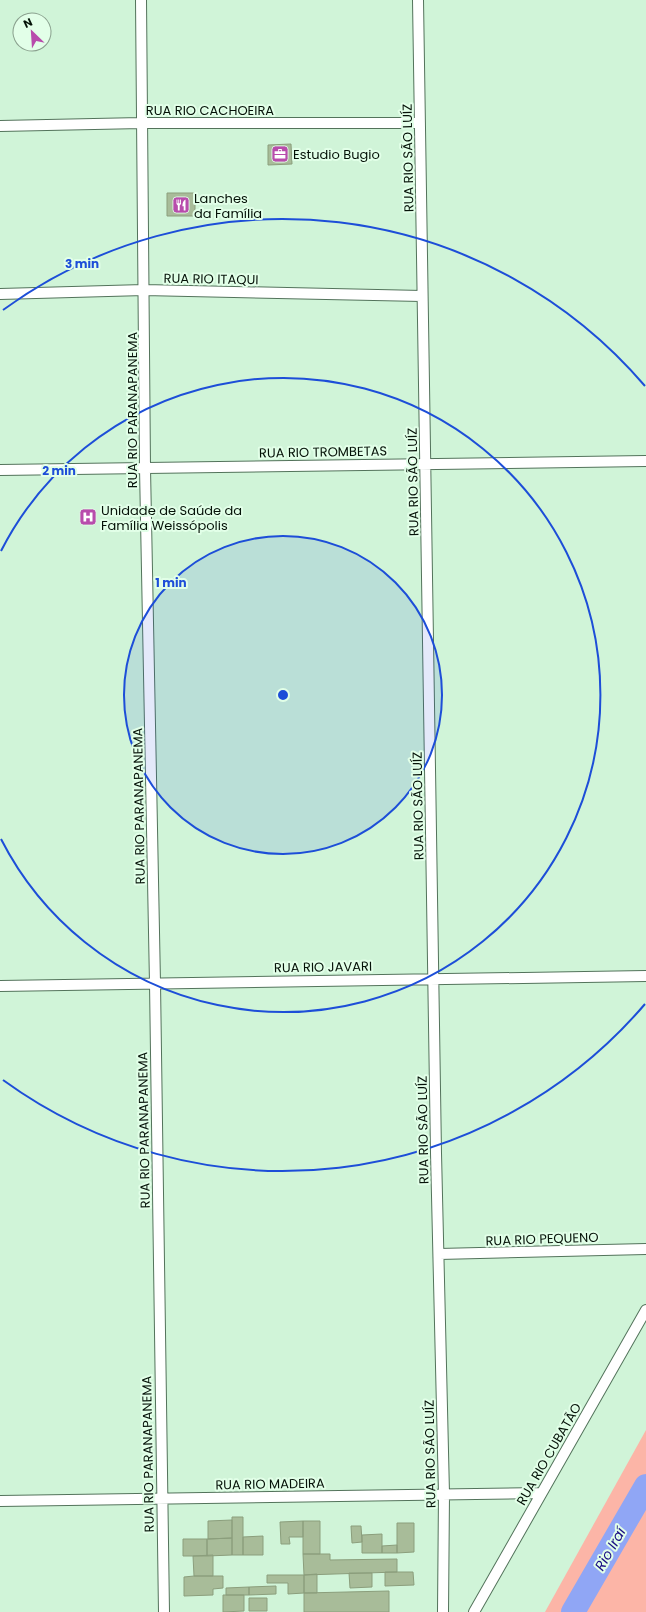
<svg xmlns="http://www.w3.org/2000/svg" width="646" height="1612" font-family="Poppins,sans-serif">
  <rect width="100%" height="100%" fill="#d0f4d8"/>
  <!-- green -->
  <path fill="#fcb5a7" d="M646,1430V1612H545Z"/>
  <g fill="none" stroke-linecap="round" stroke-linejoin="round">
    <!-- river -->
    <path stroke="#90a6f5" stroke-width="24" d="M573,1612L646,1486"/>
  </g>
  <!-- building -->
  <path fill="#a8bc99" stroke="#8b9e7c" d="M291,144L292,164L268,165V145Z
    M167,193H195V216H167Z
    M232,1517H243V1555H232Z
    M232,1520V1538L208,1539V1521Z
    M303,1521H320V1554H303Z
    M303,1521V1537H289L290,1544H281L280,1522Z
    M397,1523H414V1552L397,1553Z
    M351,1526H361L362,1542L352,1543Z
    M382,1534V1553H362V1535Z
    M263,1536V1555H243V1537Z
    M232,1538V1555L207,1556V1539Z
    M183,1539H207V1556H183Z
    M397,1545V1553H382V1546Z
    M303,1554H330V1560L397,1559V1572L304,1575Z
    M213,1555V1576H194L193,1556Z
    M385,1572H413L414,1585L385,1586Z
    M349,1573H372V1587L350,1588Z
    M317,1574V1593H304V1575Z
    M267,1575H304V1593L288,1594V1583H267Z
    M194,1576H223V1588L213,1589V1595L184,1596V1577Z
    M276,1586V1594L249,1595V1587Z
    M249,1587V1595H226V1588Z
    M389,1591V1612H304V1593Z
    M223,1595H244V1611L223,1612Z
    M249,1598H267V1611H249Z"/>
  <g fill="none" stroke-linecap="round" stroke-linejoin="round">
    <!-- street casing -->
    <g stroke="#53735b" stroke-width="12">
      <path id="street" d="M141,0L145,468L155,983L164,1612
        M418,0L436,1153L444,1494L443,1612
        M0,126L141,123H420
        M0,294L144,290L422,296
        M0,470L646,461
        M0,986L646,976
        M439,1254L646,1249
        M0,1501L541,1493
        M474,1612L646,1310"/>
    </g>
    <!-- street -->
    <use href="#street" stroke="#fff" stroke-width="10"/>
  </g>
  <!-- distance rings -->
  <circle cx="283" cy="695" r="159" fill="#1d4ed8" fill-opacity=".12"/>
  <g fill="none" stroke="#1d4ed8" stroke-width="2">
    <circle cx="283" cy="695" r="159"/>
    <path d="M1 551A317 317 0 1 1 1 839"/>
    <path d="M645 1004A476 476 0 0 1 3 1080M3 310A476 476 0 0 1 645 386"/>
  </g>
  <!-- icons -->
  <defs>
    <g id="office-square" transform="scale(0.9)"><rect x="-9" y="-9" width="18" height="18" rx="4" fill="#b84cac" stroke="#e2ffe8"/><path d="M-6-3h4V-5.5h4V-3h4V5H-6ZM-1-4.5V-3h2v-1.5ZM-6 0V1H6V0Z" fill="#fff"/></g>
    <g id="restaurant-square" transform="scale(0.9)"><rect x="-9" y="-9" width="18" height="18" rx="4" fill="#b84cac" stroke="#e2ffe8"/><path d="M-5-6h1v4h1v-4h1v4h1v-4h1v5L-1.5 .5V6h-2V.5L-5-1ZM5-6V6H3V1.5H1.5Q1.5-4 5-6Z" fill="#fff"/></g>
    <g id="hospital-square" transform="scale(0.9)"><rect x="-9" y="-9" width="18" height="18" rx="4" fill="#b84cac" stroke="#e2ffe8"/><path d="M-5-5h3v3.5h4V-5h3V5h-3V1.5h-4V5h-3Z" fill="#fff"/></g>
  </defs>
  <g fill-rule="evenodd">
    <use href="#office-square" x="280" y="154"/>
    <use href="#restaurant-square" x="181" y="205"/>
    <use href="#hospital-square" x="88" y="517"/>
  </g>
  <g text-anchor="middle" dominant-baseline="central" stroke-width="4" stroke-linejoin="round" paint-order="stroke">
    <!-- street labels -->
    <g font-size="13" fill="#051208" stroke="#e2ffe8">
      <text x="210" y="110">RUA RIO CACHOEIRA</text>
      <text transform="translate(408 158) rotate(-91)">RUA RIO SÃO LUÍZ</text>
      <text transform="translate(211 279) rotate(1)">RUA RIO ITAQUI</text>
      <text transform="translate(132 410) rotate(-90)">RUA RIO PARANAPANEMA</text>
      <text transform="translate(323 452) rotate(-1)">RUA RIO TROMBETAS</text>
      <text transform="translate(413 482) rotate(-91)">RUA RIO SÃO LUÍZ</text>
      <text transform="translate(139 806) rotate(-91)">RUA RIO PARANAPANEMA</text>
      <text transform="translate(418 806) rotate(-91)">RUA RIO SÃO LUÍZ</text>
      <text transform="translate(323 967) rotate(-1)">RUA RIO JAVARI</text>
      <text transform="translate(144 1130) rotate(-91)">RUA RIO PARANAPANEMA</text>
      <text transform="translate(423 1130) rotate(-91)">RUA RIO SÃO LUÍZ</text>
      <text transform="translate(542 1239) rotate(-2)">RUA RIO PEQUENO</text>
      <text transform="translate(148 1454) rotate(-91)">RUA RIO PARANAPANEMA</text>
      <text transform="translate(430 1454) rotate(-91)">RUA RIO SÃO LUÍZ</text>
      <text transform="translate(549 1454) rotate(-60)">RUA RIO CUBATÃO</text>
      <text transform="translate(270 1484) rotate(-1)">RUA RIO MADEIRA</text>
    </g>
    <!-- poi labels -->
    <g font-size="13" fill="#051208" stroke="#e2ffe8" text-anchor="start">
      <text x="293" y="154">Estudio Bugio</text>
      <text x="194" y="198">Lanches<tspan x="194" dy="15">da Família</tspan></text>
      <text x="101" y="510">Unidade de Saúde da<tspan x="101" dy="15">Família Weissópolis</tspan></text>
    </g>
    <!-- water labels -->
    <g font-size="14" font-style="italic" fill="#1a0f84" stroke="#e2ffe8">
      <text transform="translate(610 1549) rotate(-60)">Rio Iraí</text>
    </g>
  </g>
  <circle cx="283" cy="695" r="6" fill="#1d4ed8" stroke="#e2ffe8" stroke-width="2"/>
  <g font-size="12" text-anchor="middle" font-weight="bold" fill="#1d4ed8" stroke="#e2ffe8" stroke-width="4" stroke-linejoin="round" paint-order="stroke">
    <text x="82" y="268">3 min</text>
    <text x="59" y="475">2 min</text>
    <text x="171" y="587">1 min</text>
  </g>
  <!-- north arrow -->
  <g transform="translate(32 32) rotate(335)"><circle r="19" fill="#e2ffe8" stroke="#8aa08e"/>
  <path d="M0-3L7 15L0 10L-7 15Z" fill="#b84cac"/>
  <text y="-6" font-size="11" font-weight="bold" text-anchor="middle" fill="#051208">N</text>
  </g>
</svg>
